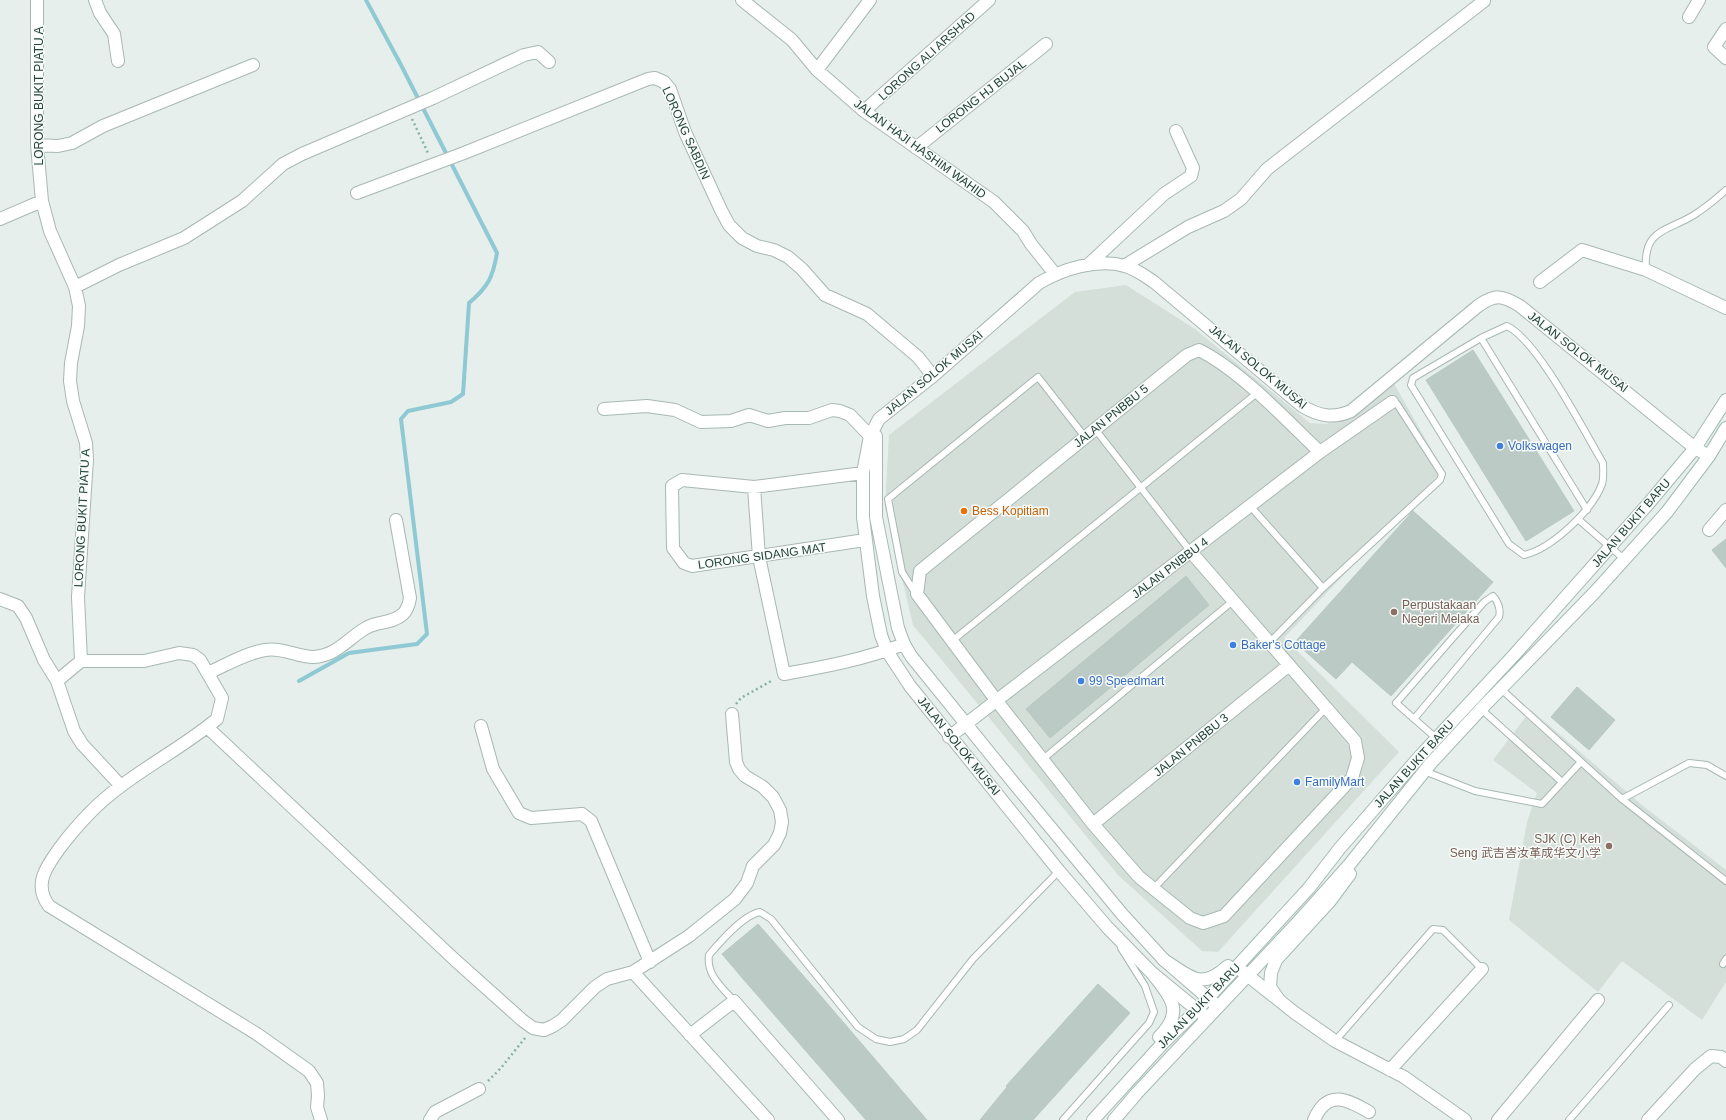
<svg xmlns="http://www.w3.org/2000/svg" width="1726" height="1120" font-family="Arial,'Noto Sans SC',sans-serif">
  <rect width="100%" height="100%" fill="#e6efeb"/>
  <!-- built -->
  <path fill="#d4dfda" d="M1126,285L1195,329L1310,423L1327,424L1392,380L1443,470L1284,638L1399,752L1218,952L1202,951L1118,875L913,625L885,507L889,435L1075,292Z
    M1531,710L1642,805L1726,870V982L1702,1020L1622,961L1598,992L1509,920L1527,822L1537,793L1493,760Z"/>
  <g fill="none" stroke-linecap="round" stroke-linejoin="round">
    <!-- stream -->
    <path stroke="#8ec9d4" stroke-width="4" d="M299,681L349,653L417,644L427,634L401,419L408,411L451,402L463,394L469,303C488,287 493,277 497,253L401,65L366,0"/>
  </g>
  <!-- building -->
  <path fill="#bbcac4" stroke="#b8c9c2" d="M1473,350L1574,511L1526,541L1426,380Z
    M1413,511L1493,582L1391,696L1352,662L1336,679L1295,642Z
    M1726,539V568L1712,550Z
    M1186,576L1209,605L1050,738L1026,709Z
    M1577,687L1615,720L1589,750L1551,717Z
    M758,924L808,981L927,1120H866L744,980L722,954Z
    M1098,984L1130,1013L1033,1120H980L1007,1087L1006,1086Z"/>
  <g fill="none" stroke-linecap="round" stroke-linejoin="round">
    <!-- lane casing -->
    <g stroke="#a8b8b2" stroke-width="8">
      <path id="lane" d="M1646,270C1643,229 1666,232 1694,215C1705,208 1716,199 1726,190
        M1507,326C1538,341 1584,431 1603,463C1603,469 1604,478 1602,484C1592,511 1551,549 1524,555L1509,544L1411,385L1413,378L1481,338Z
        M1481,338L1587,510
        M1095,429L1191,552
        M1251,507L1323,588
        M1579,520L1624,559
        M916,594L902,572L888,499L1038,377L1085,437
        M952,641L1257,393
        M1269,643L1323,588L1440,480L1442,474L1397,404L1392,402
        M1501,689L1622,799L1689,763L1707,765L1726,776
        M1481,709L1562,782
        M1414,719L1499,617C1501,610 1498,601 1493,596L1484,602L1396,703L1436,738
        M1043,759L1234,600
        M1424,771L1475,791L1542,804L1581,762
        M1622,799L1726,881
        M1154,888L1326,708
        M1723,964L1726,959
        M734,1001C722,987 706,975 709,955C720,942 743,915 760,912L771,919L858,1027L876,1039L890,1042L904,1039L917,1030L973,959L1059,871
        M1335,1041L1433,929L1443,930L1482,969
        M1063,1120L1149,1023L1154,1012L1145,986L1121,948
        M1569,1120L1669,1005"/>
    </g>
    <!-- street casing -->
    <g stroke="#a8b8b2" stroke-width="14">
      <path id="street" d="M37,0V145L42,201L50,231L75,287L79,306L78,326L71,363L70,381L73,401L86,443L87,459L78,597L81,661
        M95,0L100,13L114,34L118,61
        M742,0L792,40L817,70L864,111L994,202L1023,231L1031,244L1055,274
        M1689,17L1699,0
        M1726,29L1714,47L1726,58
        M817,70L870,0
        M864,111L989,0
        M37,145L58,146L72,143L103,126L253,65
        M916,148L1046,44
        M357,193L464,153L648,79L655,78L664,82L670,89L685,132L721,210L729,225L742,238L757,246L774,250L788,257L802,269L825,295L867,314L918,357L933,376
        M0,219L42,201
        M1088,265L1164,194L1191,176L1193,168L1176,131
        M1124,266L1188,227L1224,211L1241,199L1267,169L1484,1
        M1540,282L1582,250L1646,270L1726,308
        M75,287L119,265L184,238L242,201L283,164L302,154L433,98L524,55L538,52L549,62
        M604,409L647,406L675,410L701,422L731,421L749,415L768,421L785,418H809L832,410L840,411L850,415L870,436
        M876,436V517L898,628L904,644L911,656L1013,782L1122,914L1164,960L1216,1005
        M863,473L754,487L682,480L672,486L673,548L684,563L692,566L865,540
        M754,487L759,557L784,674C824,667 866,659 904,644
        M1709,530L1726,510
        M1191,552L1355,741L1358,758L1352,778L1224,916L1203,923L1190,918L1139,877L1093,824L996,700L917,594L920,571L1187,355L1199,350C1241,371 1285,419 1320,452
        M0,599L18,606L26,618L44,660L57,681
        M208,673C226,665 246,653 265,650C283,647 297,657 313,657C337,656 348,638 366,628C377,621 392,624 403,614C407,610 409,604 410,598L396,520
        M481,726L493,769L519,813L531,818L582,814L591,821L650,962
        M207,727L455,960L522,1020L533,1028L544,1030L553,1026L562,1020L595,987L607,979L633,972L689,936L735,899L747,883L753,866L774,845L780,833L782,822L780,810L773,797L763,787L745,776L739,769L736,762L732,714
        M949,737L1320,452L1392,402
        M121,786L82,744L74,731L57,681L81,661H144L179,653L193,655L200,660L222,698L217,719C187,744 153,762 121,786C97,803 77,825 59,849C46,867 33,885 49,906L257,1034L309,1071L317,1083L318,1096L317,1107L321,1120
        M1093,824L1289,665
        M1237,967L1295,1013L1335,1041L1404,1077L1465,1120
        M633,972L768,1120
        M1207,1018L1152,973L1107,927L1059,871L910,686L887,651L881,635L873,596L863,517V473L870,436L879,419L933,376L1039,283C1063,269 1097,258 1125,266C1136,269 1145,276 1154,282L1302,406C1319,416 1333,419 1351,411L1478,306C1495,294 1502,295 1520,306L1695,448L1709,456
        M690,1035L734,1001L838,1120
        M1390,1070L1482,969
        M430,1120L435,1112L479,1089
        M1314,1120C1327,1089 1347,1099 1369,1112
        M1498,1120L1598,1000
        M1648,1120L1695,1069L1711,1056L1721,1057L1726,1061"/>
    </g>
    <!-- secondary casing -->
    <g stroke="#a4bbb3" stroke-width="14">
      <path id="secondary" d="M1164,960C1191,977 1200,991 1228,966
        M1152,973C1171,998 1185,1011 1159,1037
        M1279,1000L1270,987L1271,973L1276,960L1330,901L1350,874
        M1093,1120L1163,1043L1197,1010L1309,888L1340,848L1421,755L1515,654L1649,503L1695,448L1726,400
        M1114,1120L1137,1093L1299,921L1349,865L1431,763L1481,709L1595,592L1667,512L1709,456L1726,428"/>
    </g>
    <!-- path -->
    <path stroke="#86b3a5" stroke-width="2.5" stroke-dasharray="2 3" stroke-linecap="butt" d="M412,119L428,153
      M736,704L741,698L773,680
      M488,1081L501,1068L525,1038"/>
    <!-- lane -->
    <use href="#lane" stroke="#fff" stroke-width="6"/>
    <!-- street -->
    <use href="#street" stroke="#fff" stroke-width="12"/>
    <!-- secondary -->
    <use href="#secondary" stroke="#fff" stroke-width="12"/>
  </g>
  <!-- markers -->
  <g fill="#3f7fe0" stroke="#f7fbf9" stroke-width="1.5">
    <circle cx="1500" cy="446" r="4"/>
    <circle cx="1233" cy="645" r="4"/>
    <circle cx="1081" cy="681" r="4"/>
    <circle cx="1297" cy="782" r="4"/>
  </g>
  <circle fill="#e8710a" stroke="#f7fbf9" stroke-width="1.5" cx="964" cy="511" r="4"/>
  <g fill="#8d6e63" stroke="#f7fbf9" stroke-width="1.5">
    <circle cx="1394" cy="612" r="4"/>
    <circle cx="1609" cy="846" r="4"/>
  </g>
  <g text-anchor="middle" dominant-baseline="central" stroke-width="3" stroke-linejoin="round" paint-order="stroke">
    <!-- street labels -->
    <g font-size="12" fill="#24423a" stroke="#f7fbf9">
      <text transform="translate(927 56) rotate(-42)">LORONG ALI ARSHAD</text>
      <text transform="translate(39 96) rotate(-90)">LORONG BUKIT PIATU A</text>
      <text transform="translate(981 96) rotate(-38)">LORONG HJ BUJAL</text>
      <text transform="translate(686 133) rotate(66)">LORONG SABDIN</text>
      <text transform="translate(920 149) rotate(36)">JALAN HAJI HASHIM WAHID</text>
      <text transform="translate(1578 352) rotate(38)">JALAN SOLOK MUSAI</text>
      <text transform="translate(1258 367) rotate(40)">JALAN SOLOK MUSAI</text>
      <text transform="translate(934 373) rotate(-40)">JALAN SOLOK MUSAI</text>
      <text transform="translate(1111 416) rotate(-39)">JALAN PNBBU 5</text>
      <text transform="translate(82 518) rotate(-87)">LORONG BUKIT PIATU A</text>
      <text transform="translate(1631 523) rotate(-49)">JALAN BUKIT BARU</text>
      <text transform="translate(762 556) rotate(-8)">LORONG SIDANG MAT</text>
      <text transform="translate(1170 568) rotate(-37)">JALAN PNBBU 4</text>
      <text transform="translate(1191 745) rotate(-39)">JALAN PNBBU 3</text>
      <text transform="translate(959 746) rotate(51)">JALAN SOLOK MUSAI</text>
      <text transform="translate(1414 764) rotate(-48)">JALAN BUKIT BARU</text>
      <text transform="translate(1199 1006) rotate(-46)">JALAN BUKIT BARU</text>
    </g>
    <!-- shop labels -->
    <g font-size="12" fill="#366cbe" stroke="#f7fbf9" text-anchor="start">
      <text x="1508" y="446">Volkswagen</text>
      <text x="1241" y="645">Baker's Cottage</text>
      <text x="1089" y="681">99 Speedmart</text>
      <text x="1305" y="782">FamilyMart</text>
    </g>
    <!-- food labels -->
    <g font-size="12" fill="#c56008" stroke="#f7fbf9" text-anchor="start">
      <text x="972" y="511">Bess Kopitiam</text>
    </g>
    <!-- education labels -->
    <g font-size="12" fill="#785e54" stroke="#f7fbf9" text-anchor="start">
      <text x="1402" y="605">Perpustakaan<tspan x="1402" dy="14">Negeri Melaka</tspan></text>
      <text x="1601" y="839" text-anchor="end">SJK (C) Keh<tspan x="1601" dy="14">Seng 武吉峇汝革成华文小学</tspan></text>
    </g>
  </g>
</svg>
